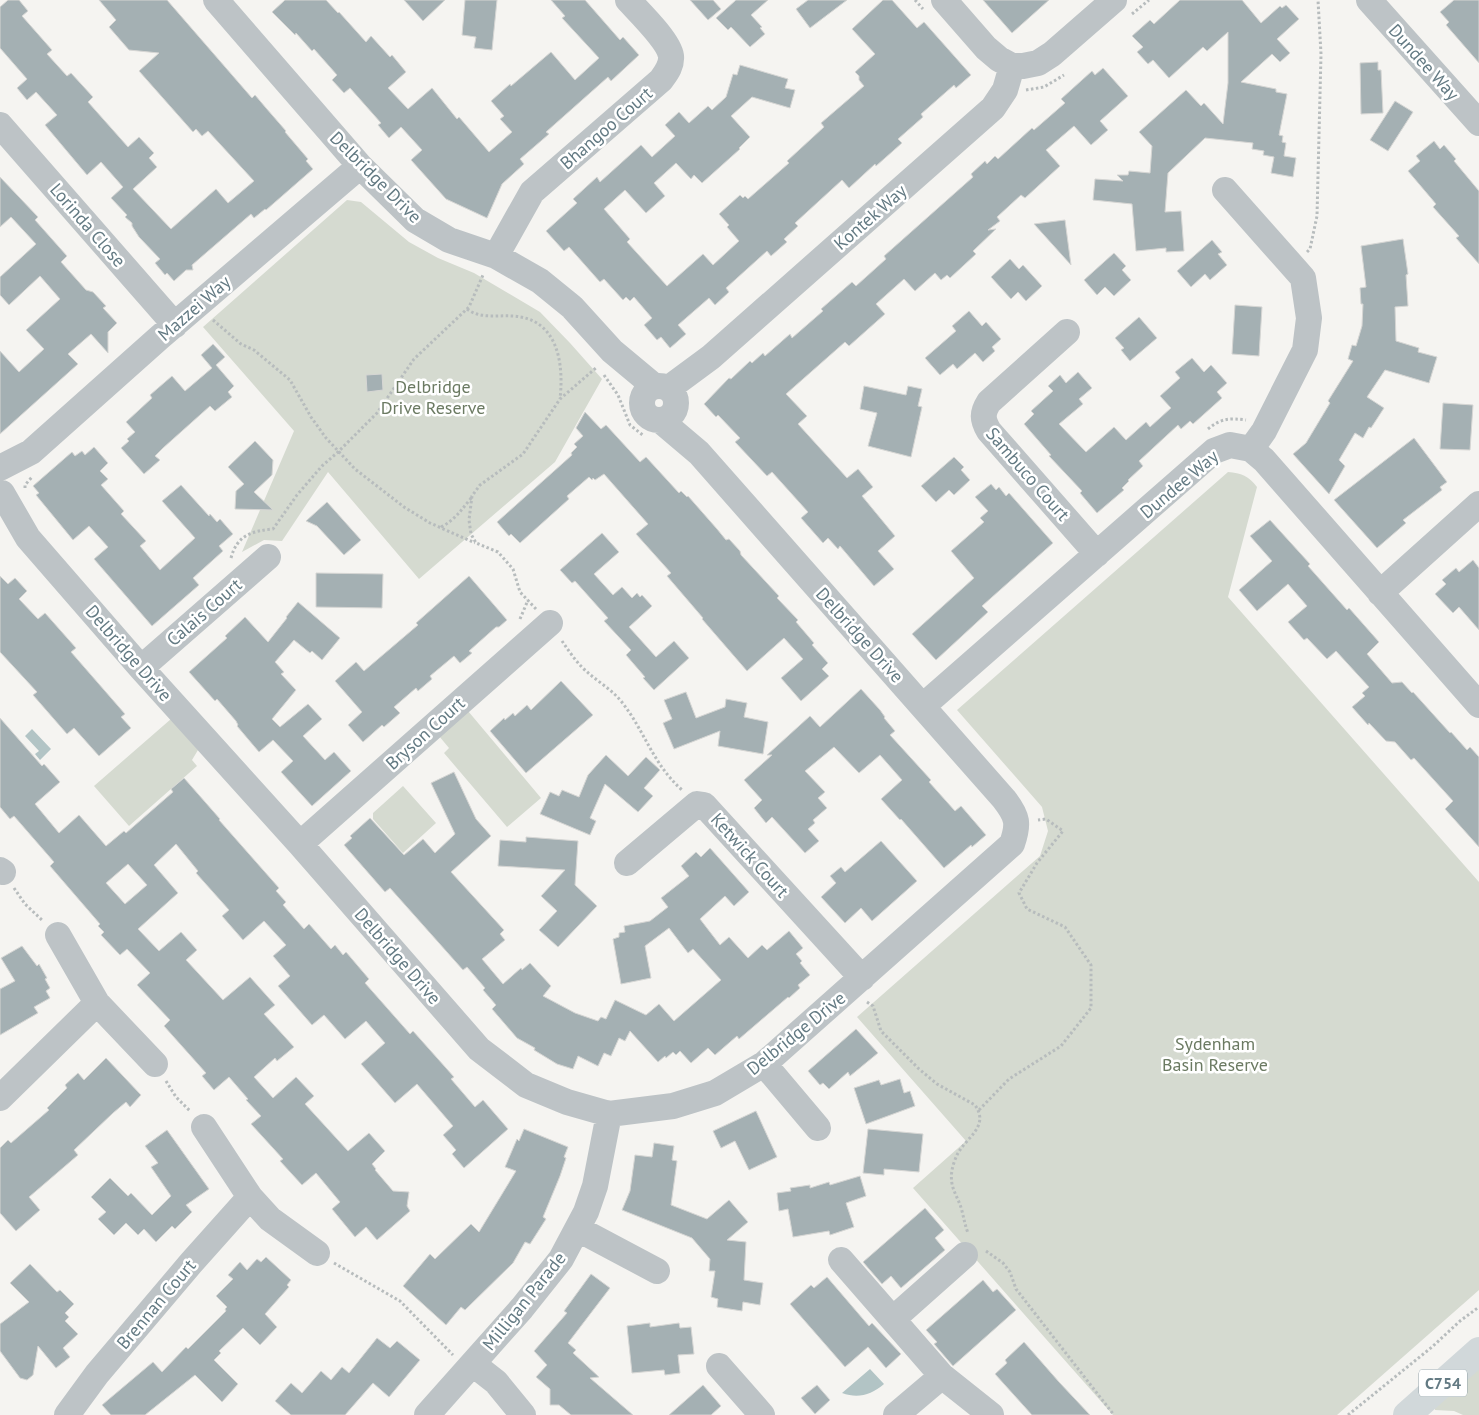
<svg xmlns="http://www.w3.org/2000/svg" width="1479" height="1415" font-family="'PT Sans',sans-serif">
  <rect width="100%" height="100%" fill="#f5f4f1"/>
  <!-- green -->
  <path fill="#d5dad0" d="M347,200L361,202L409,242L438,258L474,273L540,312L570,343L602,379L555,462L419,579L328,472L282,541L264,540L242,552L294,431L203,327Z
    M1228,472C1241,473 1249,476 1257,487L1228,597L1479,882V1290L1337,1415H1113L913,1188L966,1141L857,1017L1040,856L1048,831L1042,807L957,710Z
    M468,711L541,798L507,827L444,753L449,748L439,736Z
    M171,719L198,750L192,760L197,766L129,826L94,786Z
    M403,786L436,823L403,853L373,819V813Z
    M1479,1366V1415H1463L1454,1411L1435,1410V1407Z"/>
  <!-- water -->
  <path fill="#b2c4c5" d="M32,729L51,749L40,760L35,754L39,751L25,736Z
    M870,1369L884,1384C871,1395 858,1399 842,1393Z"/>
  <!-- building -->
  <path fill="#a4b0b3" stroke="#d6d6d4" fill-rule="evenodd" d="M8,0H19L28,11L22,16L52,50L47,54L67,76L71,73L93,97L88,102L128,147L139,137L154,153L149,158L157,167L133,189L171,229L216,189L228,203L254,181L208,131L202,136L196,129L193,132L139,71L159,53L129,50L109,27L116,20L99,0H167L252,98L255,95L266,108L286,131L285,132L308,159L306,161L313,169L266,210L265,209L254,218L251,214L192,265L193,270H186L174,281L167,273L165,275L155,263L160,259L139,237L132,226V223L125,217L127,215L111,198L123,187L101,162L87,175L45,125L57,115L36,92L27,100L17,88L27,79L0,48V7Z
    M285,0H326L338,13L339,12L366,42L371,36L390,57L392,55L406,72L388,88L408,109L432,88L457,119L459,117L489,152L512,132L500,119L504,116L491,101L510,84L511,86L551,52L575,80L599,58L562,18L565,16L551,0H585L620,40L623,37L639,55L611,81L608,77L546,132L549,134L520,159L524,164L502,184L487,218L446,199L411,160L422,150L401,127L389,138L378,125L381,123L350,88L344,93L332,80L337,75L314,49L312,51L296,33L295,35L272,12Z
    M404,0H445L423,21Z
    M465,0H497L492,50L474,48L476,37L462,35Z
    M690,0H713L721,9L708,20Z
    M736,0H768L751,15L762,27L760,28L765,34L750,47L731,27L728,30L716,18Z
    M808,0H847L810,28L796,9Z
    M883,0H892L917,28L924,22L971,75L956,88L954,85L921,114L923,117L898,139L902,143L876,166L875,164L849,188L842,180L795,223L798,226L784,239L787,242L771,256L767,251L726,288L729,292L715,305L709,298L678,325L686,334L670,348L661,337L657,340L644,325L652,318L634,297L630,301L626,297L623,300L604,279L600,282L569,247L564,251L546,231L577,203L573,199L597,177L600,182L641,145L652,157L675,136L665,125L679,112L689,123L708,106L712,110L726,97L733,74L737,75L740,65L788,79L785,88L795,90L790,108L752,97L731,116L750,137L739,148L740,149L702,183L694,175L691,179L676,163L654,183L665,196L646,213L625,190L604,209L630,239L627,242L667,286L703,254L713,265L739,241L727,227L729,225L719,214L740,195L743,198L745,196L748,199L789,163L787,161L824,127L821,123L864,86L859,80V76L855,72L875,54L852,29Z
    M983,0H1049L1012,33Z
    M1180,0H1242L1261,23L1280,6L1282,8L1286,5L1299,19L1277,39L1290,53L1280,62L1272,54L1241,82L1276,89V92L1287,94L1279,135L1283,136L1282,142L1286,143L1284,156L1296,158L1293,177L1271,173L1274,157L1263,155L1264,151L1252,149L1253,143L1205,138L1168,173L1165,212L1181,211L1184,251L1166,252V248L1136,251L1132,204L1093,200L1095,179L1123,181L1117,175H1128L1129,171L1150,173L1152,146L1139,132L1186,90L1201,106L1204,103L1223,124L1228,83V32L1207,51L1203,47L1169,78L1153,60L1148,64L1137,52L1143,47L1132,36L1150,20L1154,24Z
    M1454,0H1479V63L1446,25L1449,22L1440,12Z
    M1378,62V70H1381L1383,113L1361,114L1360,63Z
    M1103,68L1128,96L1100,121L1108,130L1091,145L1074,126L1046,150L1060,166L1025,198L1021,195L997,217L1000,221L988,230L996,229L973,251L976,254L950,278L947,275L941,280L935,273L915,291L904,279L876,304L885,314L849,346L845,342L786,394L807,416L798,424L847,478L858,469L873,487L862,496L895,536L878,551L894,569L874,586L840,546L838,549L828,538L823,543L801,518L808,512L772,472L767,476L735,442L740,438L718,415L716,417L704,404L729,378L731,379L750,361L752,363L763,353L765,356L790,334L792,338L823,311L821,309L852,282L856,286L886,259L884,256L973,177L971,174L985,161L987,164L995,156L998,159L1032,128L1034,130L1065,103L1061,99L1092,71L1095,75Z
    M1395,101L1413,112L1388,151L1370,140Z
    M1434,141L1440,149L1444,145L1456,159L1454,161L1479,191V264L1456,238L1459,236L1433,207L1436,204L1408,171L1420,161L1416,156Z
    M0,177L38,217L35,220L67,256L61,262L86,290L93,292L106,306L103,308L117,323L108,332V353L91,334L68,354L78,364L0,434V351L19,372L44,349L26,330L60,299L40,276L9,305L0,295V277L36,244L11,217L0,227Z
    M1065,220L1071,265L1034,224Z
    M1403,239L1408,274L1406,275L1408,306L1395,307L1396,341L1419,348L1418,352L1437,357L1429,383L1385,370L1367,397L1384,408L1371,428L1369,427L1363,438L1355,433L1339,460L1345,466L1329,494L1293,454L1306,443L1330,403L1328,401L1353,361L1348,359L1352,345L1356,346L1362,326L1363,304H1361L1360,288L1366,287L1361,246Z
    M1212,240L1222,252L1218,254L1227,265L1210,280L1205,274L1191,287L1177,271Z
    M1114,253L1126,266L1122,270L1131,280L1114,296L1105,287L1097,295L1084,280Z
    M1010,259L1019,269L1023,265L1042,286L1026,301L1018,292L1011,299L991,277Z
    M1235,305L1262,307L1259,356L1232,354Z
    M969,311L982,326L986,322L1001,339L992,347L995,351L983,362L975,353L957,369L953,364L940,375L925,358L956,331L952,326Z
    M1139,317L1157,338L1130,361L1121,350L1124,348L1115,338Z
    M213,344L225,357L216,365L234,386L228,392L232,397L215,411L210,406L163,448L155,456L160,460L144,474L121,448L129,441L127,439L135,432L126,422L152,398L150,395L172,376L185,391L212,368L201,355Z
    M1192,358L1204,372L1211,365L1227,383L1217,392L1222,398L1193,424L1190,421L1181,429L1178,425L1139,461L1143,466L1128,480L1129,481L1122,488L1124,490L1097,513L1080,493L1082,491L1049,456L1051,455L1024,424L1034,414L1031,411L1053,391L1048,386L1060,375L1066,383L1078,372L1092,388L1079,399L1083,404L1059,424L1086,452L1114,427L1126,440L1146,422L1150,427L1171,408L1160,396L1180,378L1175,372Z
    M382,374L383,390L367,392L366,375Z
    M864,386L906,395L908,386L922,389L918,406L922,407L911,457L868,446L877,413L860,409Z
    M1443,403L1473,405L1470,450L1440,449Z
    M585,412L601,429L606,425L640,462L646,457L679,493L681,491L687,497L688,496L717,529L726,540L729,539L740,551L741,555L779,596L777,598L798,620L796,622L814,643L812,645L828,663L822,669L829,676L801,701L781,678L803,659L784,638L747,671L702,619L703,618L667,576L671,573L636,534L648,524L604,474L595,480L593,478L592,480L589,477L567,496L569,499L520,543L511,534L509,536L497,522L572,455L571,453L577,447L574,444L583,436L576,428Z
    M1414,438L1447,482L1440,487L1442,490L1403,520L1406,523L1377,548L1334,500Z
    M255,441L273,460L272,475L254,492L273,510L235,509L236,491L244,484L228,467Z
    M94,447L108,463L100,471L108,479L101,485L124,511L121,514L146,541L140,546L160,570L195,538L162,501L181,485L209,516L210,514L217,522L220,519L233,534L219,546L223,551L193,578L199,585L152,626L94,559L108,547L89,526L73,540L36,495L39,493L33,486L72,452L75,456L82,451L85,455Z
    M954,457L964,467L961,470L970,480L954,495L949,490L936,502L921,486Z
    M991,484L996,490L999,487L1006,496L1009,493L1053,543L982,606L988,612L936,660L912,634L974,578L951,551L984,522L980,518L988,511L975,497Z
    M327,502L361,540L344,555L317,526L306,521Z
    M1270,520L1310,564L1308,566L1347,610L1349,608L1379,642L1367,654L1392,683L1402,682L1412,693L1413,692L1450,733L1451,732L1467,750L1470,747L1479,757V847L1445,809L1453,801L1414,758L1411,760L1395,742L1386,741L1369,723L1368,725L1352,707L1365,696L1362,693L1369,687L1336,651L1327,659L1307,638L1304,640L1288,622L1307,606L1288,584L1257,611L1239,590L1272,561L1250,536Z
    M602,533L619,552L594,574L613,595L622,587L632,598L637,593L640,597L642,595L652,606L629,627L656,657L674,641L689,658L654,690L643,678L645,677L626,655L631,650L604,621L608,618L575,581L572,583L560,570Z
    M1473,560L1479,568V630L1459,607L1453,613L1435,594L1446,584L1442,580L1456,568L1459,572Z
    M316,573L383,574L382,608L316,607Z
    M0,576L8,584L15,578L27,591L19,599L38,619L45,613L76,648L71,652L125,714L121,717L131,728L99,756L74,728L67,734L33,695L37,692L0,652Z
    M469,576L507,620L499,627H496L469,651L472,653L460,663L454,656L430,676L432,679L418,691L416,688L394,707L400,713L384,727L382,725L363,742L348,725L362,712L335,681L356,662L364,671L418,625L416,623Z
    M298,602L340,638L322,660L312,651L310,653L294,640L275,662L284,672L281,674L296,690L272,719L280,727L308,704L322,719L303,736L325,760L334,752L351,771L312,806L281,772L293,761L273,740L259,752L237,726L238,725L236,721L217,699L215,701L189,672L227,638L225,636L245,617L268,642L287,618L286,617Z
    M561,681L593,715L526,773L490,731L504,718L505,720L513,713L515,716L527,705L531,710Z
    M861,689L880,710L885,717L884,718L895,731L890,735L931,780L929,782L955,811L961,806L986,835L972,847L971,845L944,868L901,819L900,820L881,799L902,780L880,755L859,773L834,747L805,771L825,792L818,798L827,808L813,820L815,823L808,829L819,841L805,853L772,817L766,823L754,808L762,800L744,780L772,755H767L810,716L820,727Z
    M686,692L696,718L725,707L726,699L747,703L744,717L768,722L763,754L718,746L720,731L674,749L663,723L672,719L664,700Z
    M0,718L42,766L44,764L60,782L35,804L59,833L79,815L106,846L124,831L126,833L173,792L171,789L184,778L220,819L219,820L279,888L276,891L286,902L283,905L304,929L309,924L331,949L335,945L343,955L346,952L369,979L365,983L410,1034L413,1031L454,1077L451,1079L475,1107L483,1100L508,1129L464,1168L452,1154L456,1150L443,1135L453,1126L417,1084L395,1103L361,1064L385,1043L366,1021L345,1039L324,1015L312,1025L278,986L290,976L273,956L286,945L264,921L243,940L222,916L229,910L196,873L198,871L176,844L154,865L178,893L138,929L159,951L181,932L197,950L186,960L223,1000L250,977L275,1005L264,1014L294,1047L277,1061L275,1058L254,1077L273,1098L296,1077L314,1096L305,1104L348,1151L369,1133L385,1151L372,1164L376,1169L375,1170L393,1191L409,1192L407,1206L410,1211L377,1240L366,1227L355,1237L332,1209L340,1202L316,1173L302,1185L280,1161L283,1159L251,1124L261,1116L246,1100L248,1099L229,1077L214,1090L202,1076L206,1073L164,1026L170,1020L137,985L150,973L127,949L120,955L101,935L104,932L98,926L100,924L50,866L54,862L14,816L10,819L0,807ZM128,864L147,885L125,904L106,883Z
    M606,755L628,776L646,757L660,770L644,788L653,796L638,812L605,784L590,818L596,821L590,835L540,814L550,792L559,796L562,790L579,797L588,775Z
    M454,772L476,819L491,836L451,872L504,930L500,934L505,940L482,959L503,984L521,968L522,970L530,963L551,986L543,996L575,1013L598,1021L601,1017L606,1019L615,1000L646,1015L659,1004L674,1021L721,980L693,949L688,953L669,928L645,946L651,978L621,984L613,939L619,937V933L625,932L624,926L650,921L668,907L661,898L689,876L681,866L696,852L701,857L710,848L749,892L734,906L725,896L700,919L720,945L729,937L748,958L762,945L767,950L789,931L803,948L796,954L802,961L800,963L810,975L798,985L800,988L789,998L788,997L739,1039L737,1036L715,1055L708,1048L691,1063L680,1051L676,1055L673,1052L666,1058L665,1056L658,1062L630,1031L625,1041L619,1038L611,1056L604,1053L598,1066L578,1056L573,1069L557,1064L534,1050L535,1048L517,1038L492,1009L496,1005L483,990L485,988L467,967L463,970L390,888L385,892L344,845L352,838L350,836L370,818L404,855L423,839L435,853L455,834L431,783Z
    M526,837L578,841L575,885L597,906L558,947L539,930L557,911L541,896L565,870L498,866L500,840L526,842Z
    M881,841L917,881L872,921L861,908L845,923L821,897L836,883L830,876L841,867L845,872Z
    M22,946L37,966L39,964L47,978L45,979L50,988L46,991L50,998L34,1007L38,1013L0,1035V989L15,981L1,958Z
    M856,1029L878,1053L850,1076L848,1072L829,1089L823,1083L820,1085L808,1071Z
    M106,1058L141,1095L130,1107L126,1102L113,1113L74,1150L78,1155L29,1197L40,1210L16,1231L0,1213V1148L8,1140L11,1143L49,1110L47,1108L67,1088L65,1085L78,1073L84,1080Z
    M900,1079L904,1093L910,1091L915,1106L866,1124L854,1088L879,1080L881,1085Z
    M756,1111L777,1157L749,1170L735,1141L721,1148L713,1131Z
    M524,1129L568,1147L564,1157L566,1158L560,1176L543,1217L546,1219L530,1244L525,1242L513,1263L465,1310L461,1307L446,1325L403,1286L430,1254L435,1259L471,1224L479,1232L516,1171L505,1167L517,1139L519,1141Z
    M868,1129L923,1134L919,1172L884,1169V1175L863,1173Z
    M167,1130L209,1189L186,1205L192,1212L175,1229L172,1226L156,1242L144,1229L138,1235L126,1223L114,1235L98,1219L106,1212L91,1197L110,1178L128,1196L131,1193L152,1215L171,1196L151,1167L158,1163L145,1146Z
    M654,1143L674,1146L672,1160L677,1161L671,1205L707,1219L729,1200L748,1222L727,1240L746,1242L744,1280L763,1283L760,1305L743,1302L742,1311L717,1307L718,1299L711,1297L715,1271H709L710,1259L692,1238L622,1210L630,1191L635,1155L652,1157Z
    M860,1176L866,1196L846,1203L854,1227L830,1235L829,1231L793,1237L788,1209L779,1211L777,1193L791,1191L790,1188L810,1185V1188L829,1182L830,1185Z
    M925,1208L944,1230L935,1238L945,1250L901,1288L891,1276L882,1284L863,1262Z
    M266,1257L291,1280L287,1285L289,1287L265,1314L277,1327L260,1345L243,1328L219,1351L221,1353L214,1360L238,1384L222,1402L195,1375L145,1415H111L102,1405L153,1362L162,1372L186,1347L188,1349L226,1311L225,1309L227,1307L216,1296L233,1279L228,1275L240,1262L247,1270L257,1259L261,1262Z
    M30,1264L57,1292L60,1290L74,1304L65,1313L69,1317L65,1321L78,1334L63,1348L70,1357L56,1368L38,1346L33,1375L27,1380L20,1378L0,1351V1324L29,1302L10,1283Z
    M591,1274L610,1288L568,1343L576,1350L573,1353L599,1377L590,1378L633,1415H571L559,1405H550V1389L536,1377L547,1365L534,1351L567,1313L564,1311Z
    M827,1277L869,1326L872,1323L901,1354L886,1368L868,1347L845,1367L790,1304L811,1285L814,1288Z
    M983,1280L993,1292L997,1289L1016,1310L953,1366L934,1344L937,1342L926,1330Z
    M650,1323V1327L679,1323L680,1328L691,1327L694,1354L678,1355L680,1373L665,1375L664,1370L632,1373L627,1326Z
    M377,1338L390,1348L397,1341L420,1360L389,1397L373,1383L345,1415H291L275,1401L291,1383L302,1393L321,1371L331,1380L342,1367L349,1373Z
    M1024,1342L1059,1382L1090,1415H1032L995,1374L1007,1363L1005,1360Z
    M703,1385L721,1406L711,1415H669Z
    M817,1385L830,1400L815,1414L801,1398Z"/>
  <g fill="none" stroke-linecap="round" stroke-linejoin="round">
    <!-- path -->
    <path stroke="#b7bcbd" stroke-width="3" stroke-dasharray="2.5 2.5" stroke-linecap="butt" d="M915,0L923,9
      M1132,14L1149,0
      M1026,90L1044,87L1064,75
      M1307,252L1310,249L1317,216L1321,54L1318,0
      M467,309C480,319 497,315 512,316C558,318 564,363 560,399
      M213,320L241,344L254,350L290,380L311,417L326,438L355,469L404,507L430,523L475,543
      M604,375L618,395L630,425L644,436
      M1208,429C1221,418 1230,418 1246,420
      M25,488V485L32,477
      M441,527C455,520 462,509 472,497
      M231,558C237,535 252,531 273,529L297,495L322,466L338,452L377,413L414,359L469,307L483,275
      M536,609L520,592L513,569L498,552L476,543L471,534L469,520L472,496L480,485L523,454L560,399L597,367
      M520,619L528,600
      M562,641C569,651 576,662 586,671C597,681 611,689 621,701C645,731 652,763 682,790
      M14,888L25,904L43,921
      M867,1002L873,1006L881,1031L919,1069L937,1084L975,1105C990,1127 966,1137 957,1155C955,1159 953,1165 952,1170C949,1189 958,1195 962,1211C964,1219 965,1225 968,1233
      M166,1081L176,1097L190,1111
      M979,1110L1009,1079L1061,1046L1091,1008V965L1065,927L1027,909L1019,893L1037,863L1063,831L1046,819L1038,820
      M986,1251L1003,1263L1010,1272L1016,1289L1114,1415
      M334,1263L400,1301L453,1355
      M1348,1415L1432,1347L1460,1321L1479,1307"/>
    <!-- minor -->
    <path stroke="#bdc3c6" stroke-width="26" d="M216,0L360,166L415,220L449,240L496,256L540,281L572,307L612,351L654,386
      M944,0L986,48L999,59L1012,66H1023L1038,63L1052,54L1114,0
      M1369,0L1479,123
      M0,125L175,325
      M1225,190L1303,278L1309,318L1305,350L1264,431L1251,449
      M496,256L532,192L661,80C666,73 672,66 671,56C669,41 639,12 628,0
      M1067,332L989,402C982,413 982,419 989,431L1097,554
      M642 403a17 17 0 1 1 34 0a17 17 0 1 1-34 0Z
      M669,388L711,357L993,108L1005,90L1012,66
      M0,468L31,452L160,337L360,166
      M2,493L28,538L141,668L300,844L479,1049L526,1085L567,1102L609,1114L673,1106L715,1093L764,1064L1012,844C1019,824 1018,817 1004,799L699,453L660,420
      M1380,593L1479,504
      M141,668L268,557
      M923,706L1214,451L1230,445L1251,449L1264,460L1479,705
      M300,844L550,623
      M627,863L697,804L704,805L862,978
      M0,870L3,872
      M58,935L97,1003L155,1064
      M764,1064L818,1128
      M0,1098L97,1003
      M204,1127L250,1197L270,1219L317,1253
      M578,1229L657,1271
      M841,1260L942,1376L991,1415
      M893,1319L965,1255
      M473,1364L496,1382L523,1415
      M719,1366L762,1415
      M67,1415L97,1374L191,1263L250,1197
      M427,1415L522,1308L561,1259L586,1212L595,1186L609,1114
      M896,1415L942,1376"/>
    <!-- highway -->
    <path stroke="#d1d8da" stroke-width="28" d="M1407,1415L1479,1351"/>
  </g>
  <g text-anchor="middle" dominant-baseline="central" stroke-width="5" stroke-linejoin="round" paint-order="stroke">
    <!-- shield labels -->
    <rect fill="#fff" stroke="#92a2a8" stroke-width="1" x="1419" y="1369.5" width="48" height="27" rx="4"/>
    <g font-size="16" font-weight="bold" fill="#637a83">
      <text x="1443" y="1383">C754</text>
    </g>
    <!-- street labels -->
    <g font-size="18" fill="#637a83" stroke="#fff">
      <text transform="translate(1424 62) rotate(48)">Dundee Way</text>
      <text transform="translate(606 128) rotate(-41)">Bhangoo Court</text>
      <text transform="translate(376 177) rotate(45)">Delbridge Drive</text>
      <text transform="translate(870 217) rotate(-41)">Kontek Way</text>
      <text transform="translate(88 225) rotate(49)">Lorinda Close</text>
      <text transform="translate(194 308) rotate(-41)">Mazzei Way</text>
      <text transform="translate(1028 474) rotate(49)">Sambuco Court</text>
      <text transform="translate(1179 484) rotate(-40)">Dundee Way</text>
      <text transform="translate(204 612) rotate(-41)">Calais Court</text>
      <text transform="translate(860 635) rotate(48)">Delbridge Drive</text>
      <text transform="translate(129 653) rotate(49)">Delbridge Drive</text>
      <text transform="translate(425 733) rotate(-42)">Bryson Court</text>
      <text transform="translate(750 855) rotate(48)">Ketwick Court</text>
      <text transform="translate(398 956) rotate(49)">Delbridge Drive</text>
      <text transform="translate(796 1033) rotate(-39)">Delbridge Drive</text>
      <text transform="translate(524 1301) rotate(-51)">Milligan Parade</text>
      <text transform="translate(156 1304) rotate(-50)">Brennan Court</text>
    </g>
    <!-- park labels -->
    <g font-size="18" fill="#6b7a62" stroke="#fff">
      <text x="433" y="386">Delbridge<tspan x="433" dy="21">Drive Reserve</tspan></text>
      <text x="1215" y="1043">Sydenham<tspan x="1215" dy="21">Basin Reserve</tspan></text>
    </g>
  </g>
</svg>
